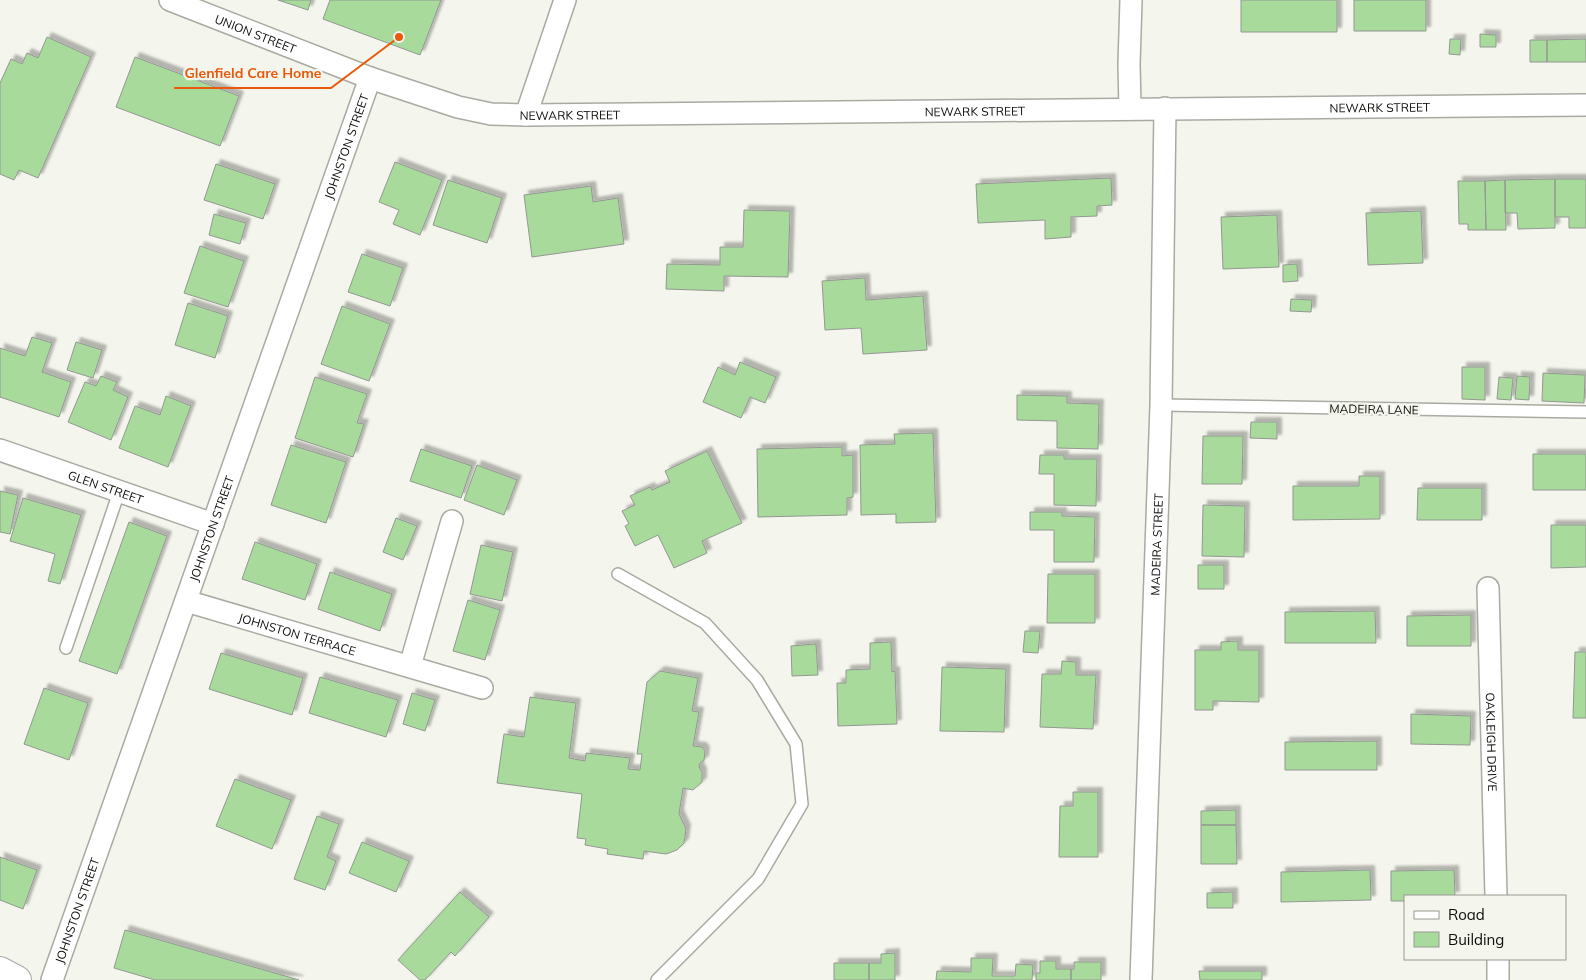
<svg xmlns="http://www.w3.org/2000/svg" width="1586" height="980" font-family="Mulish,sans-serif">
  <defs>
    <filter id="shadow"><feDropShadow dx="4.5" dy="-4.5" stdDeviation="1" flood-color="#0004"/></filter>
  </defs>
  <rect width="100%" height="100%" fill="#f4f5ec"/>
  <!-- building -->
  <path fill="#a8da9c" stroke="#929891" filter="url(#shadow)" d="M278,0H311L308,10Z
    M330,0H441L420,55L323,19Z
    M1241,0H1337V32H1241Z
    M1354,0H1426V31H1354Z
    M1480,34L1496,35V47H1480Z
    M47,37L91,57L38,178L19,170L14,180L0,174V83L11,59L22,64L27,53L38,58Z
    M1450,39H1461L1460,55L1449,54Z
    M1586,39V62H1547V40Z
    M1530,40H1547V62H1530Z
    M135,57L239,96L220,146L116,107Z
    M395,162L442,180L420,235L393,224L399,210L379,202Z
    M216,164L275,184L263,219L204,200Z
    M1111,178L1112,205L1097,206V216L1071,217V237L1045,239V220L978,223L976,184Z
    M1555,179V228L1518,229L1517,213H1505V180Z
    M1555,179H1586V228H1569V217H1555Z
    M448,180L502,198L487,243L433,225Z
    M1505,180L1506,230H1486L1485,181Z
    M1458,181H1485L1486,230H1468V224H1459Z
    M591,186L593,202L618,198L624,244L532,257L524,195Z
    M744,210L790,211L788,277L724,276V291L666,289L667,264L720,265V247H743Z
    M1421,211L1423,263L1368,265L1366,213Z
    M214,214L246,223L240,244L209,235Z
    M1277,215L1279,267L1223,269L1221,217Z
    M200,246L244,261L228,307L184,293Z
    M362,254L403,268L390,306L348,292Z
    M1297,264L1298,281L1283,282V265Z
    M865,278L866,300L923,296L927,350L863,354L861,328L825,330L822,281Z
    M1291,299L1312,300L1311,312L1290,311Z
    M188,303L228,316L215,358L175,345Z
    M342,306L390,324L369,381L321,364Z
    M32,337L52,343L42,372L71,382L59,417L0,397V348L25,356Z
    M76,342L102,350L93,378L67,370Z
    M740,362L776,377L765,403L750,397L741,418L703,402L718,367L735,375Z
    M1462,367H1485V400L1462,399Z
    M1543,373L1585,375L1584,403L1542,401Z
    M101,376L117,382L113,390L128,397L111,440L68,422L85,382L96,386Z
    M1517,376L1530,377L1529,400L1515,399Z
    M315,377L367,394L357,423L364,424L353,457L295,438Z
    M1499,377L1513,378L1511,400L1497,399Z
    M1017,395L1067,396V403L1099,404L1098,449L1057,448V421L1017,420Z
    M166,396L191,406L168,467L119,448L135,406L160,415Z
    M1251,422H1277V439L1250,438Z
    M933,433L936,522L896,523V514L861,515L860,445L895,444L894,434Z
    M1203,436H1243L1242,484H1202Z
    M291,445L346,462L326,523L271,505Z
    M842,447V456L853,455V497L847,498V515L758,517L757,449Z
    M421,449L472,466L461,498L410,481Z
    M707,451L742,523L702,541L707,553L674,568L658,535L635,546L625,526L629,524L622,511L635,505L630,496L650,487L652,490L670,482L665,471Z
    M1533,454H1586V490H1533Z
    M1040,455H1064V459H1097L1096,506L1054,505V474H1039Z
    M477,465L517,480L504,515L464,500Z
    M1359,476H1380V519L1293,520V486H1359Z
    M1418,488H1482V520H1417Z
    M0,491L18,495L10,534L0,532Z
    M23,498L81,515L60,584L48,581L55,554L10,541Z
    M1203,505L1245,506L1244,557L1202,556Z
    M1030,512H1062V516L1095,517L1094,562H1054V530H1030Z
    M396,518L417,526L403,560L383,552Z
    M129,522L167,536L117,674L79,661Z
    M1551,525H1586V567L1551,568Z
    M255,542L317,564L305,600L242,579Z
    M481,545L513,552L502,601L470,594Z
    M1198,565H1224V589H1198Z
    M330,572L392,594L380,631L318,609Z
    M1048,574H1095V623H1047Z
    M468,600L500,610L485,660L453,651Z
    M1375,611L1376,643H1285V612Z
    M1471,615V646H1407V616Z
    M1025,631H1040L1038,653L1023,652Z
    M1238,641V650H1259V702L1213,701V710H1195V650H1221V642Z
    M891,642L892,672L895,671L897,724L838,726L837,683H846V670L870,669V643Z
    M816,644L818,675L792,676L791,646Z
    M1575,652H1586V718H1573Z
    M221,653L303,678L292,715L209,689Z
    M1062,661L1076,662V675H1096L1093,729L1040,727L1042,674H1061Z
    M942,667L1006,669L1004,732L940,731Z
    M660,671L698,678L692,711L699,712L693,746L702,747L705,751L704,760L700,763L699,767L702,772V782L693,790L683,788L679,814L686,829L684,843L677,850L666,854L644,851L643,859L607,854L608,849L585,845L586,839L577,838L582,794L497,783L504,734L524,737L530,697L576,703L569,758L585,761L586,753L630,758L628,769L640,770L642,754H637L647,682Z
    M320,677L398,700L386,737L309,713Z
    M44,688L88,703L69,760L24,744Z
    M412,693L435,700L425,731L403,724Z
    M1411,714L1471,716L1470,745L1411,744Z
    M1377,741V770H1285V742Z
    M235,779L291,800L272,849L216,826Z
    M1073,792H1098V857H1059L1060,806H1073Z
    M1236,810V825H1201V811Z
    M317,816L339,824L327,857L336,861L325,890L294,879Z
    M1201,825H1236L1237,864H1201Z
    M362,842L409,861L396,892L349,873Z
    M0,857L37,870L23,909L0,900Z
    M1370,870L1371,900L1281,902V872Z
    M1454,870L1455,896H1405V901H1391V871Z
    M460,892L489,917L455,956L451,952L425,980H420L398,960Z
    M1233,892V908H1207V893Z
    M125,930L299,980H155L114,968Z
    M895,953V980H869V963H881V954Z
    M971,958H993L992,976H1015L1016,964L1033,965L1032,980H936L937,971L971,972Z
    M1040,961H1056V969H1071V980H1036V973H1040Z
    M1074,962H1101V980H1071V969H1074Z
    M834,963H869V980H834Z
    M1199,971H1262V980H1200Z"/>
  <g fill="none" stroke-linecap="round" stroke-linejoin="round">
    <!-- service casing -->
    <g stroke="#a9aaa2" stroke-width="14">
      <path id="service" d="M1161,405L1586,412
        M618,574L705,623L757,680L796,744L802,804L758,879L657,980
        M66,648L119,492"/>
    </g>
    <!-- minor casing -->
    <g stroke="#a9aaa2" stroke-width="24">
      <g id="minor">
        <path id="s1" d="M170,0L370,78L458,107L491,114L526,115L1586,105"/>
        <path d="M1130,109L1129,64L1131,0"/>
        <path d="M526,115L565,0"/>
        <path id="s2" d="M0,450L213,524"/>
        <path id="s3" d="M1488,588L1496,896"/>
        <path id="s4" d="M186,601L482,688"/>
        <path d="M410,666L452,521"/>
        <path d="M1498,959V980"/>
        <path id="s5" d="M52,980L370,78"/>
        <path id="s6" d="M1141,980L1161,405L1165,108"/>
      </g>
    </g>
    <!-- primary casing -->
    <g stroke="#a9aaa2" stroke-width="30">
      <path id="primary" d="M0,971L17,980"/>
    </g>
    <!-- service -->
    <use href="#service" stroke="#fff" stroke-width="11"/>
    <!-- minor -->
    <use href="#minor" stroke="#fff" stroke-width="21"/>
    <!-- primary -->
    <use href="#primary" stroke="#fff" stroke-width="28"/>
  </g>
  <g text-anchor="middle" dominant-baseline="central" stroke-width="4.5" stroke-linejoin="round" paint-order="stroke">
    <!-- street labels -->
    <g font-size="12" fill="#0d0e0b" stroke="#f4f5ec">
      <text stroke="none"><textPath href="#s1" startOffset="92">UNION STREET</textPath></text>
      <text stroke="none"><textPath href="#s1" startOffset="1230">NEWARK STREET</textPath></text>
      <text stroke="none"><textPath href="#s1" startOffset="825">NEWARK STREET</textPath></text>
      <text stroke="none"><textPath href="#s1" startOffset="420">NEWARK STREET</textPath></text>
      <text stroke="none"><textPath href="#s5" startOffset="884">JOHNSTON STREET</textPath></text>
      <text transform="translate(1374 409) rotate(1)">MADEIRA LANE</text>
      <text stroke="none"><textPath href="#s2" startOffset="112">GLEN STREET</textPath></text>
      <text stroke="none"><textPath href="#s5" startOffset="479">JOHNSTON STREET</textPath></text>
      <text stroke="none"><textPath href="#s6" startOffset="436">MADEIRA STREET</textPath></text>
      <text stroke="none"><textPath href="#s4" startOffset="116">JOHNSTON TERRACE</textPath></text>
      <text stroke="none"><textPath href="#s3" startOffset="154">OAKLEIGH DRIVE</textPath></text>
      <text stroke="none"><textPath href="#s5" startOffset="74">JOHNSTON STREET</textPath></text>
    </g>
  </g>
  <!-- callouts -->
  <path fill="none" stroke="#e8590c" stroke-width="2" d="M399 37L331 88H174"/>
  <circle fill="#e8590c" stroke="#f4f5ec" stroke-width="2" cx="399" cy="37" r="5"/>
  <g font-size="14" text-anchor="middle" font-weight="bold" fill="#e8590c" stroke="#f4f5ec" stroke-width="4.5" stroke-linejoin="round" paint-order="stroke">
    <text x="253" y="78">Glenfield Care Home</text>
  </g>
  <!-- legend -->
  <rect x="1404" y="895" width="162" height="65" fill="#f4f5ec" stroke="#989992"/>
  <rect x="1414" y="911" width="25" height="8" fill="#ffffff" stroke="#989992"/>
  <text x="1448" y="920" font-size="15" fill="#0d0e0b">Road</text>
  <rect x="1414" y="932" width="25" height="15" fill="#a8da9c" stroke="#989992"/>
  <text x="1448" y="945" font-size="15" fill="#0d0e0b">Building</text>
</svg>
